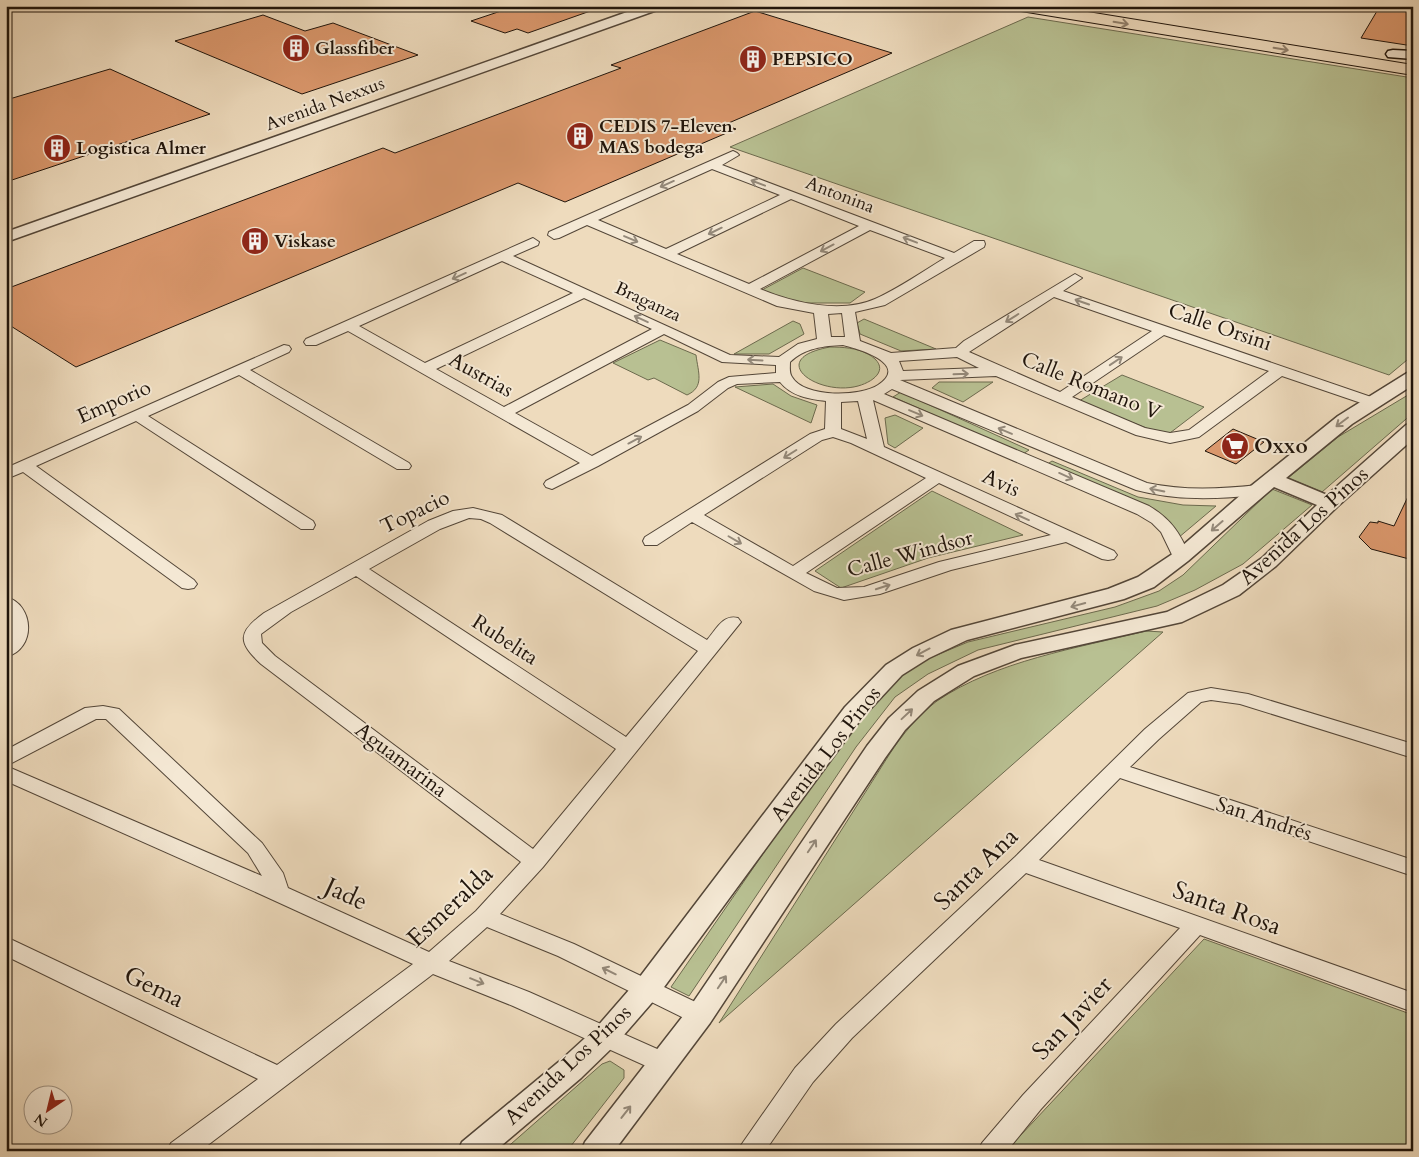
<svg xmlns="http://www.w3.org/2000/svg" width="1419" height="1157" font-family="Cardo,serif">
  <rect width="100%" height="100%" fill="#eedbbd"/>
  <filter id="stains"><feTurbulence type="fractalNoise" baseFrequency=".004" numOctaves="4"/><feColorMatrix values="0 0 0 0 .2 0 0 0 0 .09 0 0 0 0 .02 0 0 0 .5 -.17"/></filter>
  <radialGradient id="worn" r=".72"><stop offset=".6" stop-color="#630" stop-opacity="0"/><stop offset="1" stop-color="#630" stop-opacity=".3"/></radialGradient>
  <!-- green -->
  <path fill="#b8c092" stroke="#6c6a4e" d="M1028,17L1413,78V355L1389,375L730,147Z
    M803,268L865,292L850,303H792L762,290Z
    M864,319L936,349L901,351L860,334L857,323Z
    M793,321L800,324L804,334L769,354H734Z
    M660,340L696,355C698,372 705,387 687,395L654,378L648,380L613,363Z
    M830,347C843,347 857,348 868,354C891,367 876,381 858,386C818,397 764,359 830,347Z
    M1122,375L1204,407L1166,436L1079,401Z
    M939,382H993L963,402L932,388Z
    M773,384L791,396L817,405L811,423L735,387Z
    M901,392L1029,450L1023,454L893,397Z
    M1413,392V413L1322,492L1288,478L1338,437Z
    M895,415L923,428L895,448L888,444L885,418Z
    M1052,461L1138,497L1183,505L1216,506L1178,538L1170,523L1046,465Z
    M1272,489L1312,505L1243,564L1195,590L1157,606L978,650L928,674L895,697L856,747L689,996L671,987L843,738L886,687L920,662L968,642L1115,607L1159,591L1183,575Z
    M932,491L1023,535L928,558L841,588L815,571Z
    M1146,631L1163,632L719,1023L889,755C902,735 918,715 937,701C996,661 1077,648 1146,631Z
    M1204,939L1413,1015V1151H1006Z
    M610,1061L624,1070V1078L567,1151H503L602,1064Z"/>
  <!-- building -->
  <path fill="#db986d" stroke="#1f140b" d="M516,6H596V9L528,33L517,29L505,33L471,21Z
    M1380,6H1413V46L1361,38Z
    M755,11L892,53L724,125L736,129L565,202L518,183L76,367L6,323V289L383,148L395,153L621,68L611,65Z
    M263,15L305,31L333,23L418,55L302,94L175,41Z
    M110,69L210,114L6,182V100Z
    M1233,429L1264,442L1236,464L1205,451Z
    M1413,486V560L1371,549L1359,537L1370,522L1378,523V521L1394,526Z"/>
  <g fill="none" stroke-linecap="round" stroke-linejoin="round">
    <!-- minor casing -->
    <g stroke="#534638" stroke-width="2">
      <path id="minor" d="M733,151L737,153L739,155L722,165L954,253L974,241H984L985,244L984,247L885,305L855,312L860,341L891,353L956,348L964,341L1075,274L1082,278L1063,291L1377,399L1380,402L1377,405H1367L1282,376L1199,437L1170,443L1136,435L996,376L900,380L1147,483C1184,491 1221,489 1258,485L1264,487L1266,490L1264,493L1258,495C1217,499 1177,501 1136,490L892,389L884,394L1149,506C1171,519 1181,534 1190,557L1187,561L1181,562L1175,561L1161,532L1152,523L1137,514L873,400L884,447L1114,551L1117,555L1114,559L1108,560L1102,559L1066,542L951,570L880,594L844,600L814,591L692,522L657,545H645L643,541L645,537L810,434L825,429L826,401C809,399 791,396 780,382L737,384L728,388L698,411L598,466L552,489L546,487L544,484L546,481L580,463L348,331L316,345H306L304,342L306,339L533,238L539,242L538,245L513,256L730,355L779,357L798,344L817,339L814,313L777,306L587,225L559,238L554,239L548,235L549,232ZM712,169L780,195L666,249L598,220ZM791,199L859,226L749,284L677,254ZM870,230L945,258C922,272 899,288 875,299C841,314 793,303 760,289ZM502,261L573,293L425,363L359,326ZM1054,297L1152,331L1060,392L969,352ZM584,298L652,329L504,407L436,369ZM842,313L845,337H831L828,314ZM664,334L722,362L776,365V373L729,377L718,382L688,405L592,456L515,413ZM1164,335L1269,371L1189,430L1170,433L1145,428L1072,397ZM843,345C859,349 910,364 878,385C860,397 804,398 792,377C789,373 790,367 790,362C805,348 823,346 843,345ZM957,357L979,368L903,371L899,361ZM858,401L867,439L841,429V402ZM833,437L851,443L926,478L793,566L704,515L822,440ZM939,483L1051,535L939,562L864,587L837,588L806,573Z
        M284,345L289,346L291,349L289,352L250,370L409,463L411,466L409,469H397L239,375L148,416L313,521L315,525L313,529H301L136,421L36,466L194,580L197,584L194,588L188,589L182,588L23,472L6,479V468Z
        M473,508L502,515L707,640C716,630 723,614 738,618L741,622L543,867L500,914L574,944L708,1008L712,1015L708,1022L700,1024L692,1022L558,956L487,927L449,961L529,992L673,1056L676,1063L673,1070L664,1073L655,1070L513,1006L433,974L200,1151H167L171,1143L258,1079L6,956V937L277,1065L413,964L260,894L6,781V766L262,876L248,853L106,719H96L6,766V750L85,708L103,706L119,709L262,843L283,873L288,888L429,952L476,911L521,862L261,664C238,642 237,633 264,613L428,521L453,511ZM469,518L481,519L490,523L698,651L626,737L369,569L440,529ZM356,576L616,749L533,849L275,656L262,643L261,634L291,612Z
        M6,597C34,604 37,649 6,657V641L11,627L6,613Z
        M1211,688L1248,694L1413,744V758L1240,704L1211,700L1201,702L1159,739L1130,767L1413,860V876L1120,778L1039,860L1413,993V1012L1200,935L1041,1109L1007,1151H978L982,1143L1023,1095L1180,928L1026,873L852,1038L813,1082L765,1151H737L795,1068L836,1024L1015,857L1145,729L1188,693Z"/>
    </g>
    <!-- tertiary casing -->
    <g stroke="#534638" stroke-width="3">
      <path id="tertiary" d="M644,6H662L660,9L6,242V232Z
        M1413,372V385L1352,424L1286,478L1327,495L1406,425L1413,423V439L1337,507L1276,566L1239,595L1182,622L1021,658L974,676L934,701L905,730L885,758L710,1023L614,1151H581L585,1142L690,1007L867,746L889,718L918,691L958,666L1015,645L1167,612L1223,585L1262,558L1317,505L1274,487L1188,561L1154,587L1124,599L967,640L929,658L902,675L861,719L656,998L616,1044L581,1078L495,1151H458L462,1142L561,1060L596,1028L636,982L845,707L886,665L913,648L951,630L1108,589L1138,577L1174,553L1251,486L1338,416L1407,373Z"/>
    </g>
    <!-- secondary casing -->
    <g stroke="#1f140b" stroke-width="3">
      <path id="secondary" d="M1393,50L1413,51V59L1388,57L1386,54L1388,51Z"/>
    </g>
    <!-- primary casing -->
    <g stroke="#1f140b" stroke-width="2">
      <path id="primary" d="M1014,6H1051L1413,65V75L1021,11L1016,9Z"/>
    </g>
    <!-- minor -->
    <use href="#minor" fill="#f4e8d4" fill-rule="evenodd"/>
    <!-- tertiary -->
    <use href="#tertiary" fill="#f4e8d4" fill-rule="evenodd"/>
    <!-- secondary -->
    <use href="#secondary" fill="#f4e8d4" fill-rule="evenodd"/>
    <!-- primary -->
    <use href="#primary" fill="#eedbbd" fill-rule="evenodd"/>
  </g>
  <!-- one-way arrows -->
  <defs><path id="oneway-shaft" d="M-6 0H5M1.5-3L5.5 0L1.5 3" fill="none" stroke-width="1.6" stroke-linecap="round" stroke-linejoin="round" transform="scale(1.25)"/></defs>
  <g stroke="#91816d">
    <use href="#oneway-shaft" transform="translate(1121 23) rotate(9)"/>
    <use href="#oneway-shaft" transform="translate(1281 49) rotate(9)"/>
  </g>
  <g stroke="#94897a">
    <use href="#oneway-shaft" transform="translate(758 183) rotate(-159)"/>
    <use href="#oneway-shaft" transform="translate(667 184) rotate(156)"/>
    <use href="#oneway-shaft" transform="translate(715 231) rotate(154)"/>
    <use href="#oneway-shaft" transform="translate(631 239) rotate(23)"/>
    <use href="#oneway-shaft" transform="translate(910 240) rotate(-159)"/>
    <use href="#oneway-shaft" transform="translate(827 248) rotate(152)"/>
    <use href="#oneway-shaft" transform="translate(459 276) rotate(156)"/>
    <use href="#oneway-shaft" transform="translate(1082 302) rotate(-161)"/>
    <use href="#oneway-shaft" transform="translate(1012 318) rotate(148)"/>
    <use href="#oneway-shaft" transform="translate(641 319) rotate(-155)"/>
    <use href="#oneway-shaft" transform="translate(755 360) rotate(-177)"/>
    <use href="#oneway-shaft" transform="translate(1116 361) rotate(-34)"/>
    <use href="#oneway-shaft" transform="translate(961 374) rotate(-2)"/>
    <use href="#oneway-shaft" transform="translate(916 413) rotate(23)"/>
    <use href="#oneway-shaft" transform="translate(1342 422) rotate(143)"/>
    <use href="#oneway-shaft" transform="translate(1005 431) rotate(-157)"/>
    <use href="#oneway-shaft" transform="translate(635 440) rotate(-28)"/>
    <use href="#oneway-shaft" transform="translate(790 454) rotate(148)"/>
    <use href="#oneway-shaft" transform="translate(1066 476) rotate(24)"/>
    <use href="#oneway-shaft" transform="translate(1157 490) rotate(-169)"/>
    <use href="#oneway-shaft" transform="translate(1022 517) rotate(-156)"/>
    <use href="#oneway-shaft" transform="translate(1217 526) rotate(139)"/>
    <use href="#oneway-shaft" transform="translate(735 540) rotate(30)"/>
    <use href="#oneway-shaft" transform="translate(883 587) rotate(-18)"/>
    <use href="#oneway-shaft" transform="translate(1078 605) rotate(165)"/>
    <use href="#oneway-shaft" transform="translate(923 652) rotate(152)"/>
    <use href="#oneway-shaft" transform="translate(907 714) rotate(-43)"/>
    <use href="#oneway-shaft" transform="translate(812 846) rotate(-56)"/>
    <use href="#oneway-shaft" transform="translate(609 971) rotate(-154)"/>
    <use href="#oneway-shaft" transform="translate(477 981) rotate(22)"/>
    <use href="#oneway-shaft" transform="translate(722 982) rotate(-56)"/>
    <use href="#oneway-shaft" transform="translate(626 1112) rotate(-52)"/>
  </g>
  <!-- icons -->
  <defs>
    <g id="building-disc" transform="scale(1.4375)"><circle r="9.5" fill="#8f2418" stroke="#f4e8d4"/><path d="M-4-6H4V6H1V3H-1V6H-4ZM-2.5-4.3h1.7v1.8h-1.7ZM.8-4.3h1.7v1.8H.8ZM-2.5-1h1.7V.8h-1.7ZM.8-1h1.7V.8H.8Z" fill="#fff"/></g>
    <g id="supermarket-disc" transform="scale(1.4375)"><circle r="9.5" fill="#8f2418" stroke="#f4e8d4"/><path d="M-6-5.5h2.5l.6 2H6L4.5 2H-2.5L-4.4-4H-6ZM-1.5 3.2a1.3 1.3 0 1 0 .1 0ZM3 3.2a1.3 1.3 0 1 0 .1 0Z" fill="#fff"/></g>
  </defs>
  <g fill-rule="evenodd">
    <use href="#building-disc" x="296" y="48"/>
    <use href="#building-disc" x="753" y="59"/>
    <use href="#building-disc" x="580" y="136"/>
    <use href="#building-disc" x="57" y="148"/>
    <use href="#building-disc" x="255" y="241"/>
    <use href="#supermarket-disc" x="1235" y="446"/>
  </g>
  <g text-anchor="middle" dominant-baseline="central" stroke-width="4" stroke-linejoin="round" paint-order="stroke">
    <!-- far-poi labels -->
    <g font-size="18" font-weight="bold" fill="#1f140b" stroke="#f4e8d4" text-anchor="start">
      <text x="315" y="48">Glassfiber</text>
      <text x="772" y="59">PEPSICO</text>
      <text x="599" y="126">CEDIS 7-Eleven<tspan x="599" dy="21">MAS bodega</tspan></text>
      <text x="76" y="148">Logistica Almer</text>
      <text x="274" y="241">Viskase</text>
    </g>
    <!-- far-street labels -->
    <g font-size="18" fill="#1f140b" stroke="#f4e8d4">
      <text transform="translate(325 104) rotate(-20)">Avenida Nexxus</text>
      <text transform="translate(840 195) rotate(21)">Antonina</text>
      <text transform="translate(648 302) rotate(25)">Braganza</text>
    </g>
    <!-- street labels -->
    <g font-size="21" fill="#1f140b" stroke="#f4e8d4">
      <text transform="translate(1220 327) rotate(19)">Calle Orsini</text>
      <text transform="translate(481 375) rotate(29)">Austrias</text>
      <text transform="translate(1091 386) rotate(22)">Calle Romano V</text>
      <text transform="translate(114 402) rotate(-24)">Emporio</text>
      <text transform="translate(1001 483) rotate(24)">Avis</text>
      <text transform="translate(415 512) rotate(-26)">Topacio</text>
      <text transform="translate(1304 526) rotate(-42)">Avenida Los Pinos</text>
      <text transform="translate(910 554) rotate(-15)">Calle Windsor</text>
      <text transform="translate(505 640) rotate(33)">Rubelita</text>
      <text transform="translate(826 754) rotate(-52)">Avenida Los Pinos</text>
      <text transform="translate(401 760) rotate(37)">Aguamarina</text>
      <text transform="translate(1264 819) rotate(18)">San Andrés</text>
      <text transform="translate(568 1065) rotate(-43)">Avenida Los Pinos</text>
    </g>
    <!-- poi labels -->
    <g font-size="21" font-weight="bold" fill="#1f140b" stroke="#f4e8d4" text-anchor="start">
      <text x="1254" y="446">Oxxo</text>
    </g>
    <!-- near-street labels -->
    <g font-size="25" fill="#1f140b" stroke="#f4e8d4">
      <text transform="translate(976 869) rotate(-44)">Santa Ana</text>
      <text transform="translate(346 894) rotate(25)">Jade</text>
      <text transform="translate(450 906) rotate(-43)">Esmeralda</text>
      <text transform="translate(1227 908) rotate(20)">Santa Rosa</text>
      <text transform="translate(154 987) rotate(26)">Gema</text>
      <text transform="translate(1072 1018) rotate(-47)">San Javier</text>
    </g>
  </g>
  <!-- margin -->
  <rect width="1419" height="1157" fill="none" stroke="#eedbbd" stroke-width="25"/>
  <rect x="8" y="8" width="1404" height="1142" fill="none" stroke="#1f140b" stroke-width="2.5"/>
  <rect x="12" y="12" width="1394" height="1132" fill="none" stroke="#1f140b"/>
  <!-- north arrow -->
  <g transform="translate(48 1110) rotate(215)"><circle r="24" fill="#f4e8d4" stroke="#9f9384"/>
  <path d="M0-4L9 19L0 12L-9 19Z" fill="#8f2418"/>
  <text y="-8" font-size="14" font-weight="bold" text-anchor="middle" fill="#1f140b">N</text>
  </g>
  <rect width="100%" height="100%" filter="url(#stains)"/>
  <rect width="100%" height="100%" fill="url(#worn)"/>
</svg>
